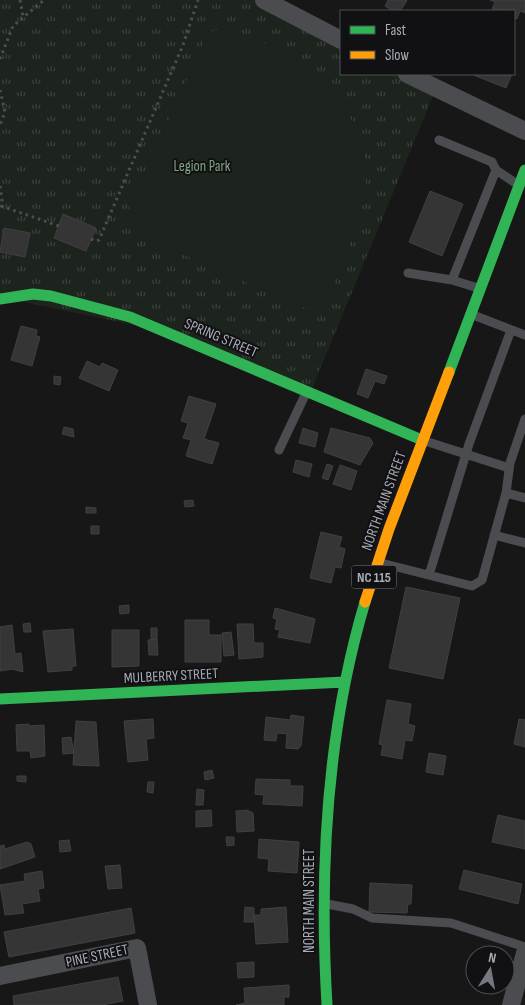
<svg xmlns="http://www.w3.org/2000/svg" width="525" height="1005" font-family="'Sofia Sans Condensed',sans-serif">
  <defs>
    <pattern id="grass-tufts" width="24" height="20" patternUnits="userSpaceOnUse" patternTransform="scale(1.25)"><rect width="24" height="20" fill="#1d241e"/><path d="M3 7l-1-3M5 7V3M7 7l1-3M15 17l-1-3M17 17v-4M19 17l1-3" fill="none" stroke="#3b413d"/></pattern>
  </defs>
  <rect width="100%" height="100%" fill="#171717"/>
  <!-- grass -->
  <path fill="url(#grass-tufts)" d="M0,0H264L341,40V74H406L436,89L311,391L177,334L0,297Z"/>
  <!-- garden -->
  <path fill="#1d241e" d="M221,28C238,34 258,39 274,48C336,82 382,137 361,212C352,242 338,272 327,301L307,309L139,235L129,206L208,33Z"/>
  <!-- building -->
  <path fill="#353536" stroke="#3f4043" d="M388,0H406L407,1L400,11H393L385,6Z
    M490,0H525V13L520,11L517,19L514,18V11L492,9L495,2Z
    M471,74H512L506,88Z
    M430,191L463,204L442,256L409,242Z
    M63,214L96,228L86,251L54,238Z
    M4,228L30,233L25,257L0,252Z
    M21,326L37,330L36,336L40,337L32,366L11,360Z
    M87,361L100,367L102,363L118,370L109,391L79,378Z
    M366,369L387,376L384,384L375,381L368,398L357,394Z
    M54,376L61,377L60,385L54,384Z
    M189,396L216,404L204,439L219,443L212,464L186,456L191,440L183,438L188,423L181,421Z
    M64,427L73,429L74,437L62,434Z
    M303,428L318,433L315,447L299,443Z
    M331,428L370,438L373,443L360,465L324,452Z
    M296,460L312,464L309,477L293,472Z
    M327,464L333,466L328,480L322,478Z
    M340,465L357,471L351,490L333,484Z
    M193,500L194,506L185,507L184,501Z
    M86,507L96,508V513H86Z
    M91,526H99V534H91Z
    M321,532L342,537L339,547L345,549L341,568L335,567L331,583L310,578Z
    M406,587L460,598L443,679L389,668Z
    M129,605V613L120,614L119,606Z
    M275,608L315,619L310,643L278,637L280,630L275,629L277,619L273,618Z
    M185,620H209V635H221V662H185Z
    M30,623L31,632H24L23,624Z
    M237,624H253L254,643H263V657L239,659Z
    M12,625L15,654L21,653L23,672L12,669L0,671V627Z
    M151,628H157V639L151,640Z
    M73,629L76,666H72V670L48,672L43,631Z
    M112,630H139V666L112,667Z
    M231,632L234,655L224,656L222,633Z
    M157,639L158,655H149L148,640Z
    M387,700L411,704L408,724L415,726L412,741L405,740L402,759L381,755L383,745L379,744Z
    M291,715L304,717L301,746L298,749L286,748L287,734L277,733L276,741L264,740L266,717L290,720Z
    M153,719L154,738L146,739L148,760L128,762L124,721Z
    M519,719L525,720V747L514,744Z
    M76,721L96,722L99,766L73,765Z
    M29,724V726L44,725L45,756L31,758L30,751H17L16,725Z
    M71,737L74,753L63,754L62,738Z
    M429,753L446,756L443,775L426,772Z
    M212,770L214,778L205,780L204,772Z
    M17,776H26V782L17,781Z
    M256,779L290,780V786H303L302,806L263,804L264,795L255,794Z
    M148,782H154L153,793L147,792Z
    M197,789L204,790L203,805H196Z
    M211,810L212,826L196,827V811Z
    M247,810L253,813L254,831L237,832L236,811Z
    M498,815L525,821V849L492,842Z
    M226,837H234V845L227,846Z
    M259,839L299,842L297,873L268,871L269,859L258,858Z
    M69,840L71,851L60,852L59,841Z
    M27,842L31,844L35,857L0,869V846L4,845L5,849Z
    M120,865L122,888L108,889L105,866Z
    M464,870L522,884L518,904L459,889Z
    M42,871L44,888L38,889L40,901L22,904L24,913L5,915L0,885L25,881L24,874Z
    M370,883L412,885L411,904H408L407,913L369,912Z
    M245,907L254,908V922H244Z
    M286,907L288,942L256,944L254,915H261V909Z
    M131,908L135,933L9,957L4,932Z
    M254,962V977L238,978L237,963Z
    M118,977L123,1001L102,1005H14L13,996Z
    M289,985V997H284V1005H236L245,1003L244,988Z"/>
  <g fill="none" stroke-linecap="round" stroke-linejoin="round">
    <!-- path -->
    <path stroke="#4d4e52" stroke-width="3" stroke-dasharray="2.5 4" stroke-linecap="butt" d="M20,0L23,16
      M0,59L13,26L44,0
      M0,90L5,112L0,125
      M0,186L2,200L0,207
      M1,206L59,226
      M91,239L96,241L99,240L183,45L198,0"/>
    <!-- lane -->
    <path stroke="#4b4c50" stroke-width="9" d="M496,170L517,184
      M408,273L452,280L496,170L492,162L439,140
      M452,280L478,288
      M473,315L525,335
      M425,441L509,468
      M279,450L306,393
      M506,493L525,498
      M494,535L525,543
      M381,563L472,586L482,580L506,493L510,463L525,419
      M429,575L469,444L511,330
      M327,904L353,909L372,918L451,923L525,947"/>
    <!-- street -->
    <path stroke="#4b4c50" stroke-width="18" d="M264,0L341,40
      M407,74L525,131
      M0,976L137,948L148,1005
      M511,1005L525,953"/>
    <!-- fast -->
    <path stroke="#30b455" stroke-width="11" d="M0,299L33,294L51,296L130,317L422,440
      M449,372L525,170
      M0,699L344,682
      M327,1005C319,870 326,733 365,602"/>
    <!-- slow -->
    <path stroke="#ff9f0a" stroke-width="11" d="M365,602L389,529L449,372"/>
  </g>
  <g text-anchor="middle" dominant-baseline="central" stroke-width="4" stroke-linejoin="round" paint-order="stroke">
    <!-- shield labels -->
    <rect fill="#111113" stroke="#7b7e86" stroke-width="1" x="351.5" y="565.5" width="45" height="23" rx="4"/>
    <g font-size="14" font-weight="bold" fill="#a8adb8">
      <text x="374" y="577">NC 115</text>
    </g>
    <!-- park labels -->
    <g font-size="15" fill="#7fa381" stroke="#111113">
      <text x="202" y="166">Legion Park</text>
    </g>
    <!-- street labels -->
    <g font-size="15" fill="#a8adb8" stroke="#111113">
      <text transform="translate(221 338) rotate(23)">SPRING STREET</text>
      <text transform="translate(384 501) rotate(-70)">NORTH MAIN STREET</text>
      <text transform="translate(171 676) rotate(-3)">MULBERRY STREET</text>
      <text transform="translate(309 901) rotate(-90)">NORTH MAIN STREET</text>
      <text transform="translate(97 956) rotate(-12)">PINE STREET</text>
    </g>
  </g>
  <!-- legend -->
  <rect x="340" y="10" width="175" height="65" fill="#111113" stroke="#4d4f55"/>
  <rect x="350" y="26" width="25" height="8" fill="#30b455" stroke="#4d4f55"/>
  <text x="385" y="35" font-size="15" fill="#a8adb8">Fast</text>
  <rect x="350" y="51" width="25" height="8" fill="#ff9f0a" stroke="#4d4f55"/>
  <text x="385" y="60" font-size="15" fill="#a8adb8">Slow</text>
  <!-- north arrow -->
  <g transform="translate(490 970) rotate(11)"><circle r="24" fill="#111113" stroke="#4d4f55"/>
  <path d="M0-4L9 19L0 12L-9 19Z" fill="#757880"/>
  <text y="-8" font-size="14" font-weight="bold" text-anchor="middle" fill="#a8adb8">N</text>
  </g>
</svg>
